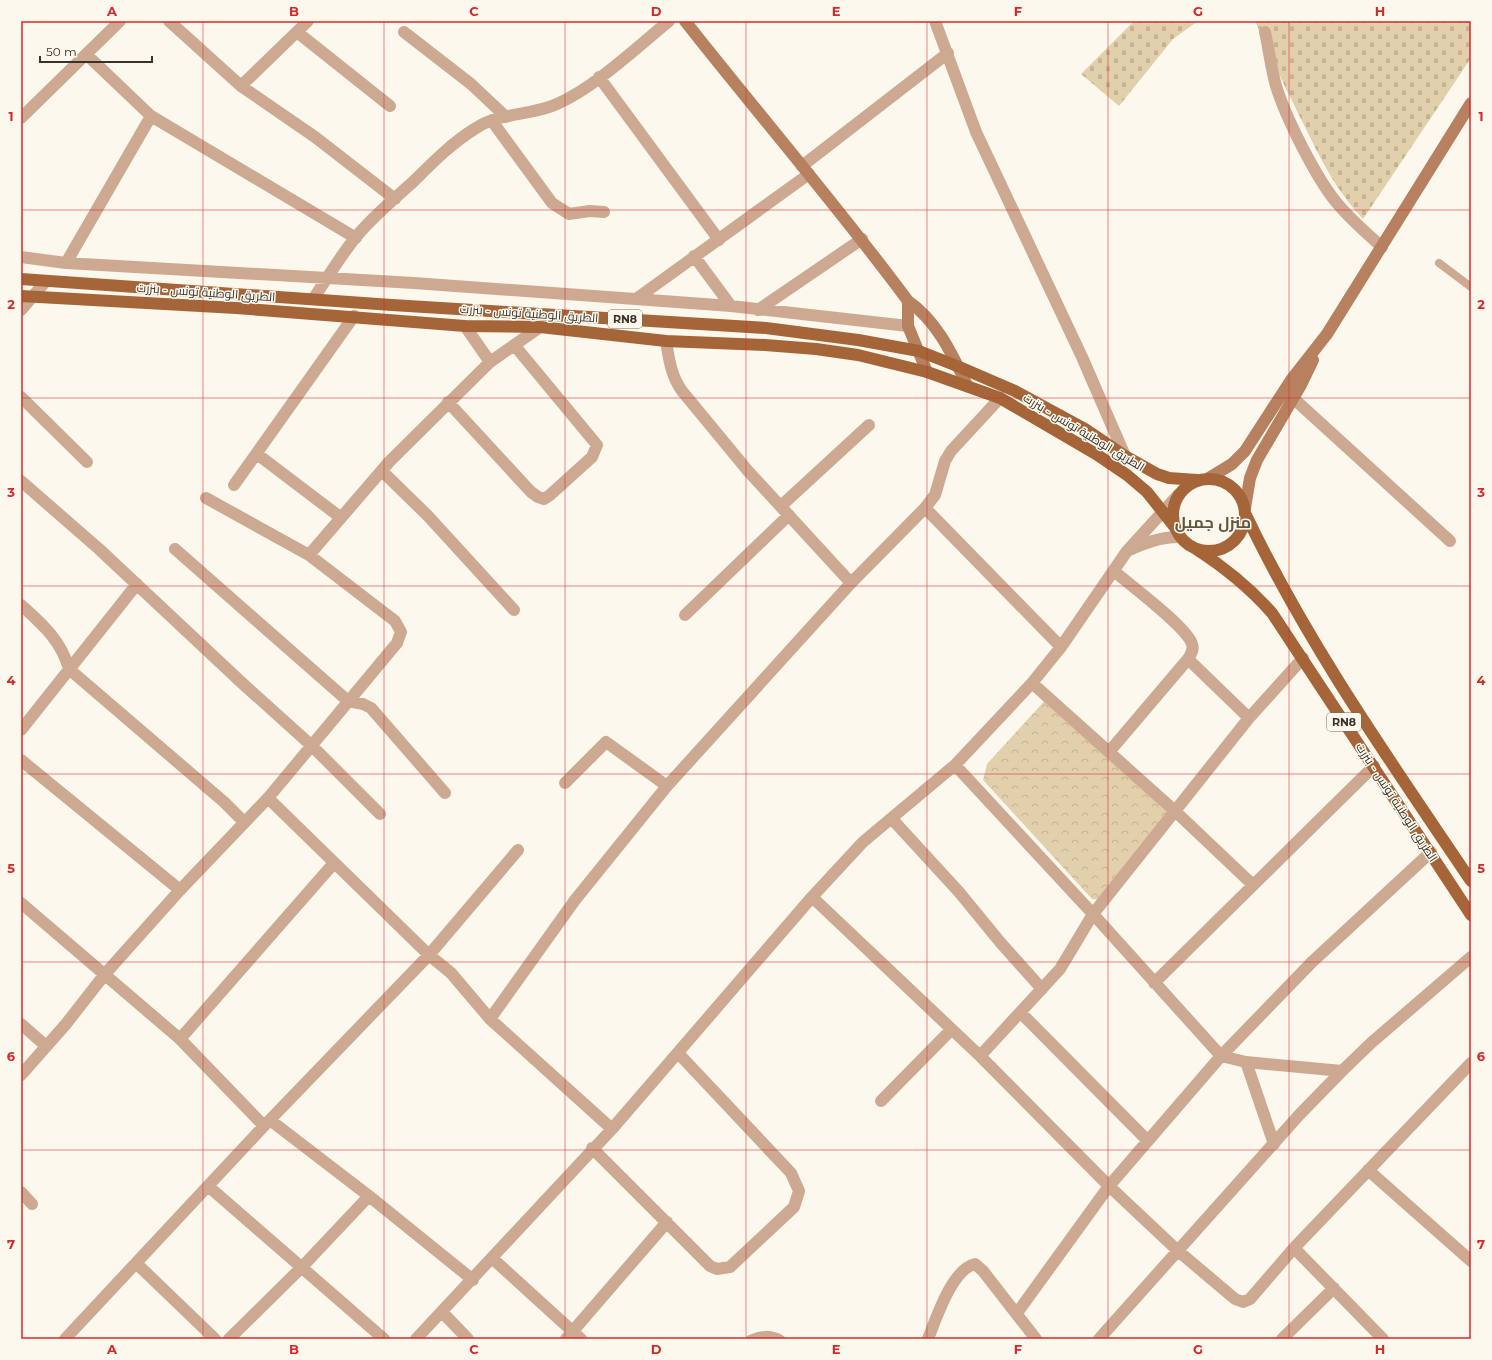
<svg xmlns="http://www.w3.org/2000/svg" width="1492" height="1360" font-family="Montserrat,Cairo,sans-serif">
  <defs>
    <pattern id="cemetery-stones" width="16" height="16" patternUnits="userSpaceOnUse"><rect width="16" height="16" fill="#e2cfab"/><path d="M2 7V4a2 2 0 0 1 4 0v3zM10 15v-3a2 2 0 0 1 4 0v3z" fill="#c3b293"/></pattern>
    <pattern id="park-crowns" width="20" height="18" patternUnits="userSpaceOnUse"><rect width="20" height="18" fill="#e2cfab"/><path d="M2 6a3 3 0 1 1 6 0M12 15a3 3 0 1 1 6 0" fill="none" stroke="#c3b293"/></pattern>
  </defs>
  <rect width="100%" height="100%" fill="#fdf8ed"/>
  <!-- cemetery -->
  <path fill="url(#cemetery-stones)" d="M1134,21H1198L1173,39L1119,106L1081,74Z
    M1255,21H1471V58L1363,219C1336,190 1322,162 1305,127C1287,92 1271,57 1255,21Z"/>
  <!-- park -->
  <path fill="url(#park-crowns)" d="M1048,697L1169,814L1100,900L1092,899L983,780L987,764Z"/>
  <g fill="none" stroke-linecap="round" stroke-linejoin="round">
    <!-- lane -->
    <path stroke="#cea992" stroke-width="8" d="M1439,263L1471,287
      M750,1339C761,1334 770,1333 781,1339"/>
    <!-- street -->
    <path stroke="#cea992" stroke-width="12" d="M169,21L241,86L315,137L395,199
      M935,21L976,132L1082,357L1125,456
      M297,32L390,106
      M404,32L471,84L506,117
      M1265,32C1269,50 1271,68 1276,86C1286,118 1315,176 1336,202C1350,219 1366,233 1382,247
      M87,55L151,116L356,238
      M599,77L719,240
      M241,86L308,21
      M21,118L120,21
      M492,121L552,203L569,214L590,211L604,212
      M802,166L948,53
      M694,256L731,306
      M21,257L66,263L414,283L663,301L731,306L908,326
      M66,263L151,116
      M314,298C327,278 340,257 355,238C372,217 394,199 414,181C433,162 453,142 476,128C500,112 531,116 557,104C595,87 636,48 669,21
      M636,299L809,174
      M21,310L46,281
      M758,310L862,239
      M465,326L490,362L540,327
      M666,341C669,359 671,376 682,391L748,471L851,583
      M21,397L87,462
      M1293,398L1450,541
      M448,402L531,492L538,497L544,499L550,495L592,457L597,445L515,346
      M257,454L340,517
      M382,471L428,516L514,610
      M21,481L99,549L242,683L312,746L380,814
      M234,485L354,316
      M1178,495L1127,551C1145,543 1160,537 1179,537
      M781,506L869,425
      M925,508L1061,647
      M175,549L348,701L363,704L371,708L445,793
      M309,555L389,462L490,362
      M1114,571C1130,585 1187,627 1192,644C1194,650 1191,654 1188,659L1249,718
      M21,605C42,624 61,640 69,669L224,802L244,822
      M685,615L789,515
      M1032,683L1176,812L1253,885
      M21,730L137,584
      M1109,752L1188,659
      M21,760L180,890
      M955,765L1093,914L1221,1056L1246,1062L1342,1071
      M565,783L606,742L667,786
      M268,798L429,955L451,973L490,1019L612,1129
      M892,819L959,892L1000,942L1042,989
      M812,897L980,1056L1109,1186L1177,1250L1235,1299L1243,1302L1250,1299L1294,1248L1471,1063
      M21,903L180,1039L264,1126
      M1154,983L1374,766
      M1021,1013L1148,1141
      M490,1019L575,900L667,786L851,583L925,508L935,495L945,461L951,451L1000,398
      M21,1024L46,1046
      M180,1039L334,863
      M980,1056L1060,969L1093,914L1249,718L1303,658
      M1246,1062L1274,1144
      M21,1075L66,1024L105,974L180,890L268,798L397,643L401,632L395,621L309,555L206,498
      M881,1101L951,1030
      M270,1120L369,1196L473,1280
      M592,1148L710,1266L717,1269L730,1267L794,1207L799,1191L791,1173L678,1053
      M1368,1170L1471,1261
      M208,1186L384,1339
      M21,1192L32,1204
      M1294,1248L1383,1339
      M493,1259L581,1339
      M136,1263L215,1339
      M443,1313L468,1339
      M1017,1313L1109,1186L1221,1056L1312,962L1431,852
      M65,1339L264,1126L429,955L518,850
      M229,1339L302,1267L369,1196
      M416,1339L612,1129L812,897L863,842L955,765L1032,683L1061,647L1127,551
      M566,1339L667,1222
      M928,1339C936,1319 952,1269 975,1264L983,1271L1036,1339
      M1099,1339L1300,1114L1342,1071L1371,1043L1471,957
      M1282,1339L1334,1288"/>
    <!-- secondary -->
    <path stroke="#b78160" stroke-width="12" d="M685,21C759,115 837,205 908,301C937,321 952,354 967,385
      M908,301V326L927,372
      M1209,478L1232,464L1245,451L1291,380L1327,334L1471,103
      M1245,508L1250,478L1257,460L1301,385L1313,360"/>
    <!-- primary -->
    <path stroke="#a56539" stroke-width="12" d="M21,279L392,305L766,328L858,340L919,351L957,366L1015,391L1085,429L1125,456L1157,474L1169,478L1197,480
      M21,296L236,308L465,326L540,327L666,341L765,345L816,349L858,355L927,372L1000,398L1096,454L1127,475L1147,492L1174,526
      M1173 515a36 36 0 1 1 72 0a36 36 0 1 1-72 0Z
      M1246,515C1308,645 1391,762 1471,881
      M1196,549C1224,567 1250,588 1272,613L1471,915"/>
  </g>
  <!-- grid -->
  <path fill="none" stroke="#d62828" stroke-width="1" stroke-opacity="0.55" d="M203,21V1339M384,21V1339M565,21V1339M746,21V1339M927,21V1339M1108,21V1339M1289,21V1339M21,210H1471M21,398H1471M21,586H1471M21,774H1471M21,962H1471M21,1150H1471"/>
  <g text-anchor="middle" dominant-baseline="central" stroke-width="3" stroke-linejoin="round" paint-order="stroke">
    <!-- shield labels -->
    <g fill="#fdf8ed" stroke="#736d63" stroke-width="1">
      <rect x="608" y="310" width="34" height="18" rx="3"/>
      <rect x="1327" y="713" width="34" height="18" rx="3"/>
    </g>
    <g font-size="11" font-weight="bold" fill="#383228">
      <text x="625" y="319">RN8</text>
      <text x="1344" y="722">RN8</text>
    </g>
    <!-- street labels -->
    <g font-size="12" fill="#383228" stroke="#fdf8ed">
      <text transform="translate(206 292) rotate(4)">الطريق الوطنية تونس - بنزرت</text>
      <text transform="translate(529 313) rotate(4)">الطريق الوطنية تونس - بنزرت</text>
      <text transform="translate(1084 432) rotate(31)">الطريق الوطنية تونس - بنزرت</text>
      <text transform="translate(1397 802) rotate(57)">الطريق الوطنية تونس - بنزرت</text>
    </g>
    <!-- district labels -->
    <g font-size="16" font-weight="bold" fill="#62563f" stroke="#fdf8ed">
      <text x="1213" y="522">منزل جميل</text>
    </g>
  </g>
  <!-- border -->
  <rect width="1492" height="1360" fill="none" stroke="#fdf8ed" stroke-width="44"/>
  <!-- scale -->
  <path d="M40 56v6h112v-6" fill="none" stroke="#383228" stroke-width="2"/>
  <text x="46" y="56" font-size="12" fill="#383228" stroke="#fdf8ed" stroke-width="3" paint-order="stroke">50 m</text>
  <rect x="22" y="22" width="1448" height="1316" fill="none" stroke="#d62828" stroke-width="1.5"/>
  <g font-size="13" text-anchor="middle" font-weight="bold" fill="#d62828">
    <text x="112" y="16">A</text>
    <text x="294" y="16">B</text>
    <text x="474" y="16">C</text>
    <text x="656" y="16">D</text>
    <text x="836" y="16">E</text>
    <text x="1018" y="16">F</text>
    <text x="1198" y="16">G</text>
    <text x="1380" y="16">H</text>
    <text x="11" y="121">1</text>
    <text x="1481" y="121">1</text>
    <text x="11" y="309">2</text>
    <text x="1481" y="309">2</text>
    <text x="11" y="497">3</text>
    <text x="1481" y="497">3</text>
    <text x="11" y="685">4</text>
    <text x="1481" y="685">4</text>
    <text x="11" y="873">5</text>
    <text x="1481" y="873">5</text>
    <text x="11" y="1061">6</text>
    <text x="1481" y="1061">6</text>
    <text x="11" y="1249">7</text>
    <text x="1481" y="1249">7</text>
    <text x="112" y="1354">A</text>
    <text x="294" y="1354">B</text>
    <text x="474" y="1354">C</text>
    <text x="656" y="1354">D</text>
    <text x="836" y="1354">E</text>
    <text x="1018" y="1354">F</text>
    <text x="1198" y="1354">G</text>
    <text x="1380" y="1354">H</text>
  </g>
</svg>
